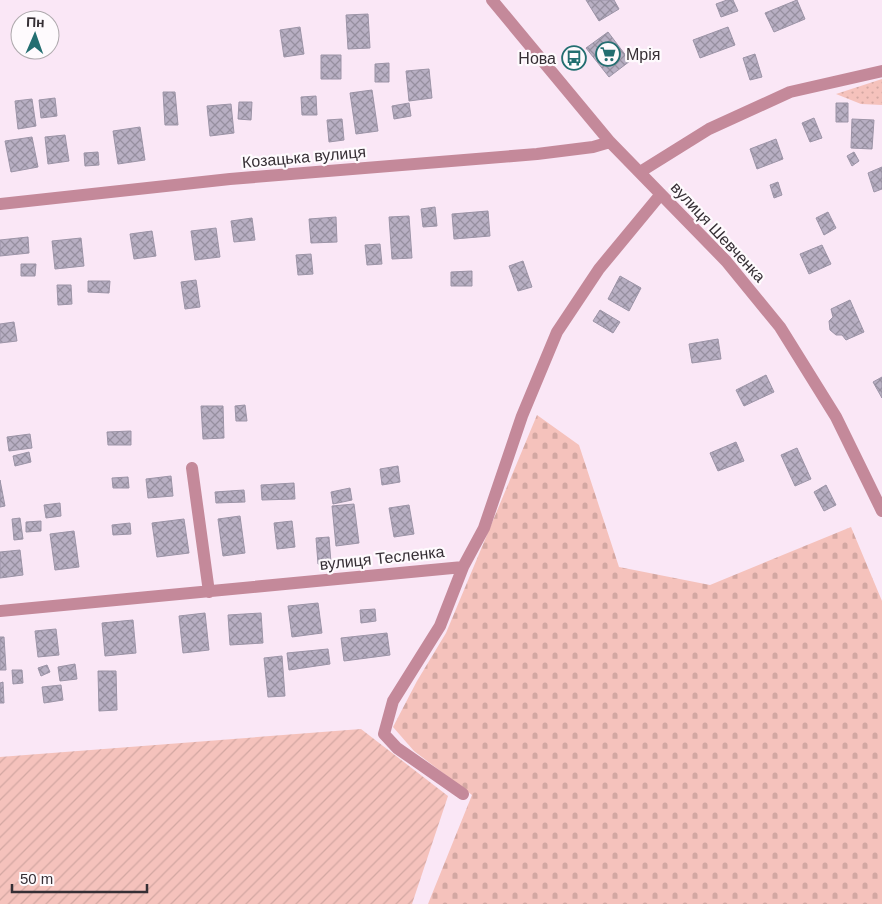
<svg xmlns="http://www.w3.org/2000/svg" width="882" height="904" font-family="Arial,sans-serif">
  <defs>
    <pattern id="grass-dots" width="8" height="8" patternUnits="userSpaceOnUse" patternTransform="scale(1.25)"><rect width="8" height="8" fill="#f5c2bc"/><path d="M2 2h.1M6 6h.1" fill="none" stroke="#d3a7a2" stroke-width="1.8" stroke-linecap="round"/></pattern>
    <pattern id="cemetery-stones" width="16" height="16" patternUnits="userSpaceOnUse" patternTransform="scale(1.25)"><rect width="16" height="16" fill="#f5c2bc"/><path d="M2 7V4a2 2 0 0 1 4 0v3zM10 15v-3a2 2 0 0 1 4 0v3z" fill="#d3a7a2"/></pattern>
    <pattern id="garden-furrows" width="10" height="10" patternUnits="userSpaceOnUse" patternTransform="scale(1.25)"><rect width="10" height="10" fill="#f5c2bc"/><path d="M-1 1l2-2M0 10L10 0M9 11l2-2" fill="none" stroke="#d3a7a2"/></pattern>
    <pattern id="building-cross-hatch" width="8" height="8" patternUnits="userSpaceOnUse" patternTransform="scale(1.25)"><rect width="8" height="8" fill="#b8afc3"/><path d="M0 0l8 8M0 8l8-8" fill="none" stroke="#968f9f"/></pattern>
  </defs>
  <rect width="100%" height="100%" fill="#fae7f6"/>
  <!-- grass -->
  <path fill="url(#grass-dots)" d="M882,79V105L861,104L836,94Z"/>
  <!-- cemetery -->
  <path fill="url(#cemetery-stones)" d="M537,415L579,445L619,567L710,585L851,527L882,601V904H428L472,795L414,751L393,727L417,681L446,633Z"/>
  <!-- garden -->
  <path fill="url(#garden-furrows)" d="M361,729L448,796L412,904H0V757Z"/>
  <!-- building -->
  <path fill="url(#building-cross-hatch)" stroke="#9c94a7" d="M586,0H614L619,9L599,21Z
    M727,0H733L738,11L721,17L716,4Z
    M797,0L805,19L774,32L765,13Z
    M368,14L370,48L348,49L346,15Z
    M300,27L304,54L284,57L280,30Z
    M728,27L735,45L700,58L693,40Z
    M608,32L630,61L609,77L586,48Z
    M755,54L762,77L750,80L743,58Z
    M321,55H341V79H321Z
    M389,63V82H375V64Z
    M429,69L432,98L409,101L406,71Z
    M372,90L378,131L356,134L350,93Z
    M163,92H175L178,125H165Z
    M316,96L317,115H302L301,97Z
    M55,98L57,116L41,118L39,100Z
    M32,99L36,126L18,129L15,101Z
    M239,102H252L251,120L238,119Z
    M409,103L411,116L394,119L392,106Z
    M836,103H848V122H836Z
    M231,104L234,133L210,136L207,106Z
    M814,118L822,138L810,142L802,123Z
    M342,119L344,140L329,142L327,120Z
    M852,119L874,120L872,149L851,148Z
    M140,127L145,160L118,164L113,131Z
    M65,135L69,161L48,164L45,137Z
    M32,137L38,167L11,172L5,141Z
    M776,139L783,159L757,169L750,149Z
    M98,152L99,165L85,166L84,153Z
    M854,152L859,161L852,166L847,156Z
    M882,167V189L874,192L868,173Z
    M778,182L782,195L774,198L770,185Z
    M435,207L437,226L423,227L421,209Z
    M488,211L490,236L454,239L452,214Z
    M828,212L836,228L824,235L816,218Z
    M409,216L412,258L392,259L389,217Z
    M336,217L337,242L311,243L309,219Z
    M252,218L255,240L234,242L231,221Z
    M216,228L220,257L195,260L191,231Z
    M152,231L156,256L134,259L130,234Z
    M28,237L29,253L0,256V240Z
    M81,238L84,266L55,269L52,241Z
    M380,244L382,264L367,265L365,245Z
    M822,245L831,264L809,274L800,254Z
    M311,254L313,274L298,275L296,255Z
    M523,261L532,287L518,291L509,266Z
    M21,264H36L35,276H21Z
    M472,271V286H451V272Z
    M620,276L641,288L629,311L608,299Z
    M196,280L200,307L185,309L181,282Z
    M88,281H110L109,293L88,292Z
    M57,285H71L72,304L58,305Z
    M850,300L864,332L846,340L842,335H836L830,330L829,321L833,317L831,309Z
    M600,310L620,322L613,333L593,321Z
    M14,322L17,341L0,343V324Z
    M718,339L721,359L692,363L689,344Z
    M766,375L774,392L744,406L736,390Z
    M882,377V398L873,382Z
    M245,405L247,421H236L235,406Z
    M201,406H223L224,438L203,439Z
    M131,431V445H108L107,432Z
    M30,434L32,448L9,451L7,437Z
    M736,442L744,461L718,471L710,453Z
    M797,448L811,479L795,486L781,455Z
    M29,452L31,462L15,466L13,456Z
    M398,466L400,482L382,485L380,469Z
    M171,476L173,496L148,498L146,479Z
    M128,477L129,488H113L112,478Z
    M0,480L5,506L0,507Z
    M294,483L295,499L262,500L261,485Z
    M826,485L836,505L824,511L814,492Z
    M350,488L352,500L333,504L331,492Z
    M244,490L245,502L216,503L215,492Z
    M60,503L61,516L46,518L44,505Z
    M354,504L359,543L336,546L332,506Z
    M409,505L414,534L394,537L389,508Z
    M240,516L245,553L223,556L218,519Z
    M20,518L23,539L14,540L12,519Z
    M184,519L189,553L157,557L152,523Z
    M41,521V531L26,532V522Z
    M292,521L295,547L277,549L274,523Z
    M130,523L131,534L113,535L112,525Z
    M74,531L79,567L55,570L50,534Z
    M329,537L331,563L318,564L316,538Z
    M20,550L23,575L0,578V552Z
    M318,603L322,633L292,637L288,606Z
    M375,609L376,621L361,623L360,610Z
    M205,613L209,650L183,653L179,616Z
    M261,613L263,643L230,645L228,615Z
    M133,620L136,653L105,656L102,623Z
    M56,629L59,655L38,657L35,631Z
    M387,633L390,655L344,661L341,638Z
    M0,637H4L6,670H0Z
    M328,649L330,664L289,670L287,653Z
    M282,656L285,696L268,697L264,658Z
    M75,664L77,679L60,681L58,667Z
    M47,665L50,672L41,676L38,668Z
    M12,670H22L23,683L13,684Z
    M98,671H116L117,710L99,711Z
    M3,682L4,703H0V683Z
    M61,685L63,700L44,703L42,687Z"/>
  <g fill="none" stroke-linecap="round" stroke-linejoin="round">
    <!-- minor -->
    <path stroke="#c4899a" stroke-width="12" d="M492,0L610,142L726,261L780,327L836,417L882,511
      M640,172L709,129L790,92L882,71
      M0,204L230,179L537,154L593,147L610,142
      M192,468L209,592
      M463,567L440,626L393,701L384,734L397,748L463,794
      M0,611L463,567L484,528L522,416L557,332L599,269L661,194"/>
  </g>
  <!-- icons -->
  <defs>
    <g id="supermarket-ring" transform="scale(1.25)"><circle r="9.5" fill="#fefafd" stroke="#236e71" stroke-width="1.5"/><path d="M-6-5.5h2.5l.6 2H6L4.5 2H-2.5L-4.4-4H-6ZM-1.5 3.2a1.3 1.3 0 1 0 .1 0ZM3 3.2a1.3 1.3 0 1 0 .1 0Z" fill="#236e71"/></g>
    <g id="bus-ring" transform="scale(1.25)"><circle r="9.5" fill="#fefafd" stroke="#236e71" stroke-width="1.5"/><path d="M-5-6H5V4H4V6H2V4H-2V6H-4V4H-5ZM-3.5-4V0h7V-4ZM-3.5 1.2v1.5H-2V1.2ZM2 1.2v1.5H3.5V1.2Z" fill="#236e71"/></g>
  </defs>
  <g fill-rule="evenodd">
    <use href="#supermarket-ring" x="608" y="54"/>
    <use href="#bus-ring" x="574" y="58"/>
  </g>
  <g text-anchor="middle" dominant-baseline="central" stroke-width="4.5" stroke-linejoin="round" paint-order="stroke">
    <!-- poi labels -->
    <g font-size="16" fill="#362f35" stroke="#fefafd" text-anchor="start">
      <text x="626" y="54">Мрія</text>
      <text x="556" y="58" text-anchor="end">Нова</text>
    </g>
    <!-- street labels -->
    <g font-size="16" fill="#362f35" stroke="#fefafd">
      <text transform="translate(304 157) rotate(-5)">Козацька вулиця</text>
      <text transform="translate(718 232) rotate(47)">вулиця Шевченка</text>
      <text transform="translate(382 558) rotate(-6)">вулиця Тесленка</text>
    </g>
  </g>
  <!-- north arrow -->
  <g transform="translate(35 35) rotate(2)"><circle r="24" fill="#fefafd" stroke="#aea9ad"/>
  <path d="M0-4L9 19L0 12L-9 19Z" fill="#236e71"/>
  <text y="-8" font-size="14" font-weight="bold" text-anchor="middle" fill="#362f35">Пн</text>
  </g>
  <!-- scale -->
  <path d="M12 884v8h135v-8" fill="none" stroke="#362f35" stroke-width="2.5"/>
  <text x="20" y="884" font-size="15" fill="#362f35" stroke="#fefafd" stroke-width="4" paint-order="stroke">50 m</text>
</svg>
